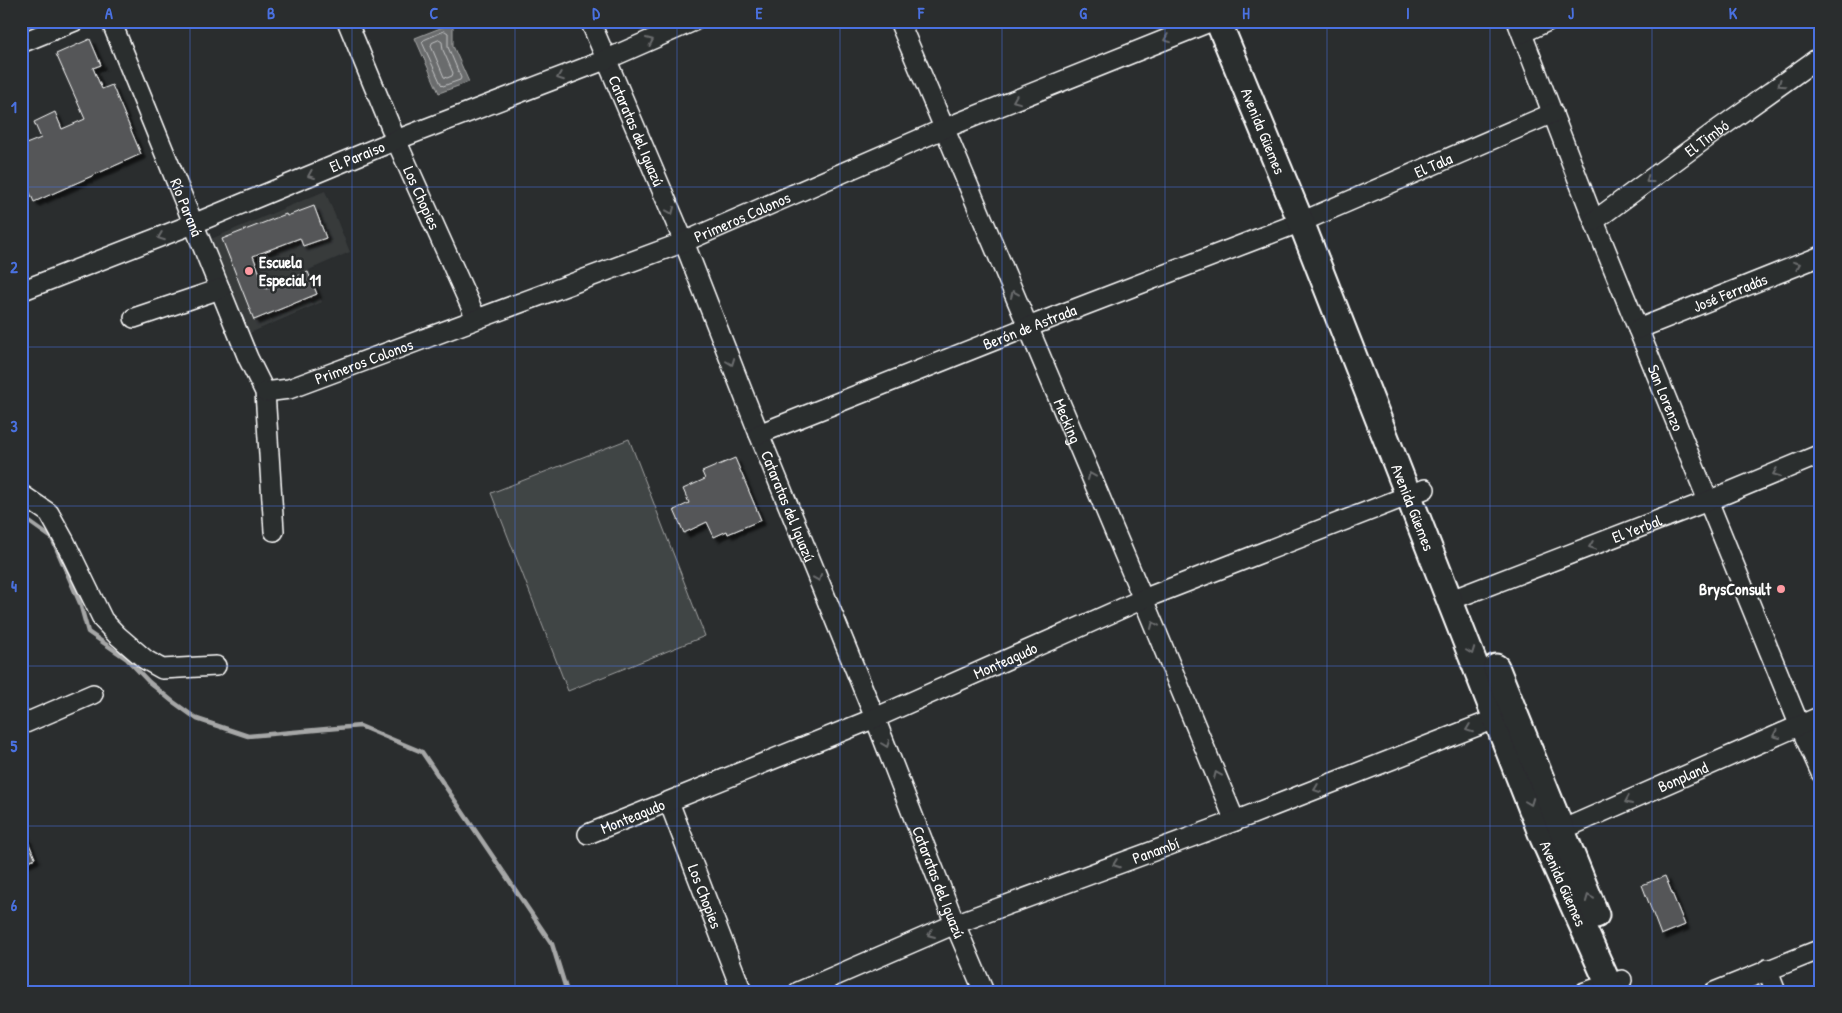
<svg xmlns="http://www.w3.org/2000/svg" width="1842" height="1013" font-family="'Patrick Hand',sans-serif">
  <defs>
    <filter id="shadow"><feDropShadow dx="4.5" dy="4.5" stdDeviation="1" flood-color="#0009"/></filter>
  </defs>
  <rect width="100%" height="100%" fill="#2a2d2e"/>
  <filter id="ink" filterUnits="userSpaceOnUse"><feTurbulence type="fractalNoise" baseFrequency=".02" numOctaves="2"/><feDisplacementMap in="SourceGraphic" scale="10" xChannelSelector="R" yChannelSelector="G"/><feConvolveMatrix kernelMatrix="1 2 1 2 8 2 1 2 1" color-interpolation-filters="sRGB"/></filter>
  <g filter="url(#ink)">
    <!-- built -->
    <path fill="#373a3b" d="M325,191L350,252L309,270L322,302L250,333L211,239Z"/>
    <!-- green -->
    <path fill="#414445" stroke="#a0a2a2" d="M629,439L705,636L568,691L491,493Z"/>
    <!-- water -->
    <path fill="#6a6c6d" stroke="#a6a7a7" d="M453,23V46L469,82L439,93L415,38Z"/>
    <g fill="none" stroke-linecap="round" stroke-linejoin="round">
      <!-- shore -->
      <path stroke="#c3c4c5" stroke-width="1" d="M445,31L448,33V47L461,78L460,80L443,86L441,84L422,42L424,40Z
        M439,40L442,42L443,50L453,73L452,76L447,78L444,77L431,46L432,43Z"/>
      <!-- stream -->
      <path stroke="#a6a7a7" stroke-width="4.5" d="M21,516L52,538L80,603L88,632L127,659L149,682L172,701L197,719L248,736L360,726L422,752L552,944L567,992"/>
    </g>
    <!-- building -->
    <path fill="#555758" stroke="#fff" filter="url(#shadow)" d="M90,39L101,65L93,68L102,89L112,85L141,154L34,202L21,172V146L41,138L34,122L55,112L62,129L85,119L56,54Z
      M314,206L326,238L303,246L300,238L253,256L266,289L308,272L317,294L254,320L222,239L286,214L287,216Z
      M735,458L761,520L728,534L727,531L714,537L707,522L684,533L674,510L689,503L683,489L705,479L702,472Z
      M21,825L35,858L21,865Z
      M1665,876L1685,925L1661,935L1642,885Z"/>
    <g fill="none" stroke-linecap="round" stroke-linejoin="round">
      <!-- minor casing -->
      <g stroke="#fff" stroke-width="22">
        <g id="minor">
          <path id="s1" d="M111,21L248,358L265,392L274,531"/>
          <path id="s2" d="M347,21L396,140L476,318"/>
          <path id="s3" d="M590,21L684,242L759,434L875,718L955,924L984,992"/>
          <path id="s4" d="M899,21L1143,599L1235,821"/>
          <path id="s5" d="M1517,21L1594,221L1799,724L1821,773"/>
          <path d="M1522,33L1548,21"/>
          <path d="M21,43L75,21"/>
          <path id="s6" d="M1594,221L1713,133L1821,56"/>
          <path id="s7" d="M21,291L193,224L396,140L605,60L694,21"/>
          <path d="M134,318L220,289"/>
          <path id="s8" d="M1638,329L1821,256"/>
          <path id="s9" d="M265,392L289,389L684,242L943,129L1212,21"/>
          <path id="s10" d="M759,434L1028,327L1301,222L1553,113"/>
          <path d="M21,494L49,513L64,540L103,620L117,635L146,660L162,669L216,666"/>
          <path id="s11" d="M1451,600L1708,501L1821,454"/>
          <path d="M21,725L93,694"/>
          <path id="s12" d="M669,802L742,992"/>
          <path id="s13" d="M588,834L875,718L1143,599L1425,489"/>
          <path id="s14" d="M1550,835L1821,716"/>
          <path d="M1767,969L1776,992"/>
          <path id="s15" d="M798,992L955,924L1235,821L1508,714"/>
          <path d="M1585,992L1622,980"/>
          <path d="M1714,992L1821,949"/>
        </g>
      </g>
      <!-- major casing -->
      <g stroke="#fff" stroke-width="29">
        <g id="major">
          <path id="s16" d="M1218,21L1301,222L1543,838L1612,992"/>
          <path d="M1496,667L1596,915"/>
        </g>
      </g>
      <!-- minor -->
      <use href="#minor" stroke="#2a2d2e" stroke-width="19"/>
      <!-- major -->
      <use href="#major" stroke="#2a2d2e" stroke-width="25"/>
    </g>
    <!-- one-way arrows -->
    <defs><path id="oneway-chevron" d="M-2-3.5L2.5 0L-2 3.5" fill="none" stroke-width="1.6" stroke-linecap="round" stroke-linejoin="round" transform="scale(1.25)"/></defs>
    <g stroke="#6a6c6d">
      <use href="#oneway-chevron" transform="translate(1167 39) rotate(158)"/>
      <use href="#oneway-chevron" transform="translate(650 41) rotate(-24)"/>
      <use href="#oneway-chevron" transform="translate(560 77) rotate(159)"/>
      <use href="#oneway-chevron" transform="translate(1781 84) rotate(145)"/>
      <use href="#oneway-chevron" transform="translate(1016 100) rotate(158)"/>
      <use href="#oneway-chevron" transform="translate(311 175) rotate(157)"/>
      <use href="#oneway-chevron" transform="translate(1649 180) rotate(143)"/>
      <use href="#oneway-chevron" transform="translate(671 211) rotate(67)"/>
      <use href="#oneway-chevron" transform="translate(161 237) rotate(159)"/>
      <use href="#oneway-chevron" transform="translate(1797 265) rotate(-22)"/>
      <use href="#oneway-chevron" transform="translate(1014 294) rotate(-113)"/>
      <use href="#oneway-chevron" transform="translate(731 362) rotate(69)"/>
      <use href="#oneway-chevron" transform="translate(1776 473) rotate(158)"/>
      <use href="#oneway-chevron" transform="translate(1091 476) rotate(-113)"/>
      <use href="#oneway-chevron" transform="translate(1592 546) rotate(159)"/>
      <use href="#oneway-chevron" transform="translate(818 578) rotate(68)"/>
      <use href="#oneway-chevron" transform="translate(1154 625) rotate(-113)"/>
      <use href="#oneway-chevron" transform="translate(1471 651) rotate(69)"/>
      <use href="#oneway-chevron" transform="translate(1469 729) rotate(159)"/>
      <use href="#oneway-chevron" transform="translate(1776 735) rotate(156)"/>
      <use href="#oneway-chevron" transform="translate(886 744) rotate(69)"/>
      <use href="#oneway-chevron" transform="translate(1217 775) rotate(-113)"/>
      <use href="#oneway-chevron" transform="translate(1317 789) rotate(159)"/>
      <use href="#oneway-chevron" transform="translate(1628 801) rotate(156)"/>
      <use href="#oneway-chevron" transform="translate(1530 802) rotate(69)"/>
      <use href="#oneway-chevron" transform="translate(1116 864) rotate(160)"/>
      <use href="#oneway-chevron" transform="translate(1589 898) rotate(-112)"/>
      <use href="#oneway-chevron" transform="translate(931 934) rotate(157)"/>
    </g>
  </g>
  <!-- grid -->
  <path fill="none" stroke="#4a71e0" stroke-width="1" stroke-opacity="0.55" d="M190,21V992M352,21V992M515,21V992M677,21V992M840,21V992M1002,21V992M1165,21V992M1327,21V992M1490,21V992M1652,21V992M21,187H1821M21,347H1821M21,506H1821M21,666H1821M21,826H1821"/>
  <!-- markers -->
  <g fill="#ff9aa2" stroke="#2a2d2e" stroke-width="2">
    <circle cx="249" cy="271" r="5"/>
    <circle cx="1781" cy="589" r="5"/>
  </g>
  <g text-anchor="middle" dominant-baseline="central" stroke-width="5" stroke-linejoin="round" paint-order="stroke">
    <!-- street labels -->
    <g font-size="16" fill="#fff" stroke="#2a2d2e">
      <text stroke="none"><textPath href="#s3" startOffset="119">Cataratas del Iguazú</textPath></text>
      <text stroke="none"><textPath href="#s16" startOffset="119">Avenida Güemes</textPath></text>
      <text stroke="none"><textPath href="#s6" startOffset="140">El Timbó</textPath></text>
      <text stroke="none"><textPath href="#s7" startOffset="362">El Paraiso</textPath></text>
      <text stroke="none"><textPath href="#s10" startOffset="726">El Tala</textPath></text>
      <text stroke="none"><textPath href="#s2" startOffset="192">Los Chopies</textPath></text>
      <text stroke="none"><textPath href="#s1" startOffset="201">Río Paraná</textPath></text>
      <text stroke="none"><textPath href="#s9" startOffset="509">Primeros Colonos</textPath></text>
      <text stroke="none"><textPath href="#s8" startOffset="99">José Ferradás</textPath></text>
      <text stroke="none"><textPath href="#s10" startOffset="291">Berón de Astrada</textPath></text>
      <text stroke="none"><textPath href="#s9" startOffset="104">Primeros Colonos</textPath></text>
      <text stroke="none"><textPath href="#s5" startOffset="405">San Lorenzo</textPath></text>
      <text stroke="none"><textPath href="#s4" startOffset="434">Mecking</textPath></text>
      <text stroke="none"><textPath href="#s3" startOffset="524">Cataratas del Iguazú</textPath></text>
      <text stroke="none"><textPath href="#s16" startOffset="524">Avenida Güemes</textPath></text>
      <text stroke="none"><textPath href="#s11" startOffset="199">El Yerbal</textPath></text>
      <text stroke="none"><textPath href="#s13" startOffset="452">Monteagudo</textPath></text>
      <text stroke="none"><textPath href="#s14" startOffset="145">Bonpland</textPath></text>
      <text stroke="none"><textPath href="#s13" startOffset="48">Monteagudo</textPath></text>
      <text stroke="none"><textPath href="#s15" startOffset="385">Panambí</textPath></text>
      <text stroke="none"><textPath href="#s3" startOffset="929">Cataratas del Iguazú</textPath></text>
      <text stroke="none"><textPath href="#s16" startOffset="929">Avenida Güemes</textPath></text>
      <text stroke="none"><textPath href="#s12" startOffset="101">Los Chopies</textPath></text>
    </g>
    <!-- poi labels -->
    <g font-size="16" font-weight="bold" fill="#fff" stroke="#2a2d2e" text-anchor="start">
      <text x="259" y="262">Escuela<tspan x="259" dy="18">Especial 11</tspan></text>
      <text x="1771" y="589" text-anchor="end">BrysConsult</text>
    </g>
  </g>
  <!-- margin -->
  <rect width="1842" height="1013" fill="none" stroke="#2a2d2e" stroke-width="55"/>
  <rect x="28" y="28" width="1786" height="958" fill="none" stroke="#4a71e0" stroke-width="2"/>
  <g font-size="16" text-anchor="middle" font-weight="bold" fill="#4a71e0">
    <text x="109" y="19">A</text>
    <text x="271" y="19">B</text>
    <text x="434" y="19">C</text>
    <text x="596" y="19">D</text>
    <text x="759" y="19">E</text>
    <text x="921" y="19">F</text>
    <text x="1083" y="19">G</text>
    <text x="1246" y="19">H</text>
    <text x="1408" y="19">I</text>
    <text x="1571" y="19">J</text>
    <text x="1733" y="19">K</text>
    <text x="14" y="113">1</text>
    <text x="14" y="273">2</text>
    <text x="14" y="432">3</text>
    <text x="14" y="592">4</text>
    <text x="14" y="752">5</text>
    <text x="14" y="911">6</text>
  </g>
</svg>
